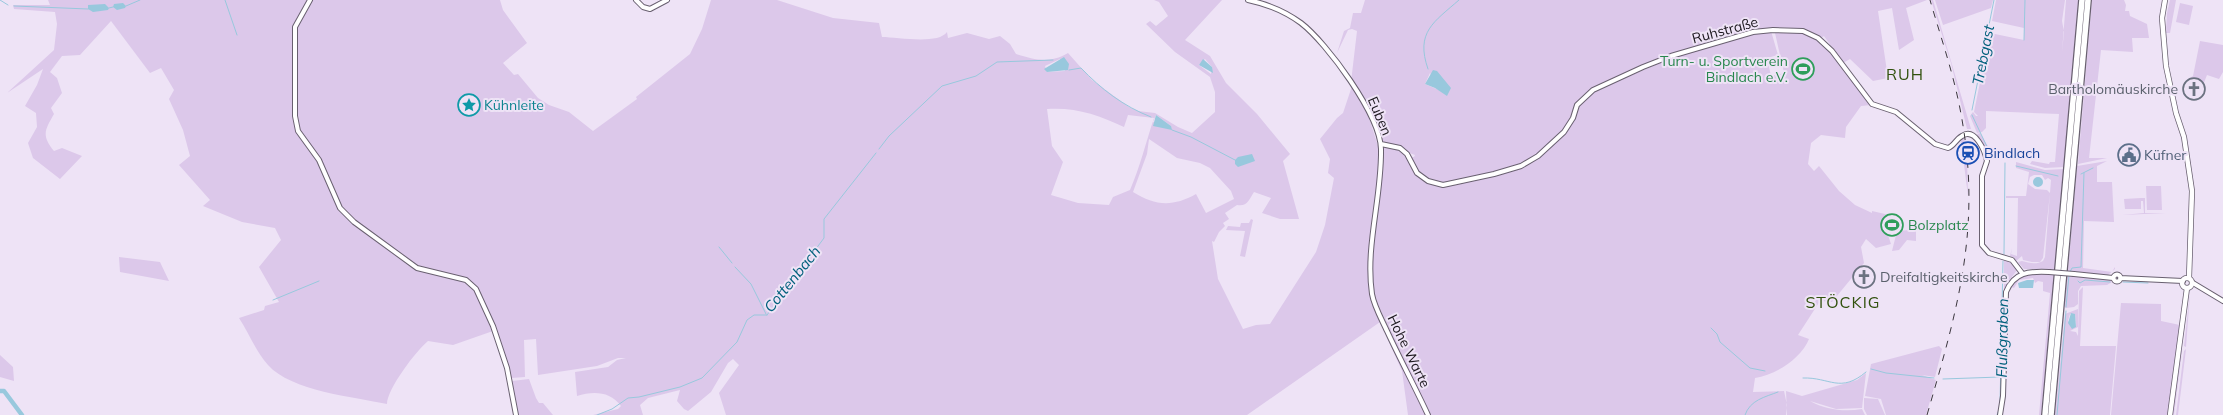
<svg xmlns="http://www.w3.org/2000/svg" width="2223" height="415" font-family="Mulish,sans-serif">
  <rect width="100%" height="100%" fill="#eee3f6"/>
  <!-- green -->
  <path fill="#dcc8ea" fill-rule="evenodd" d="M48,0H500L503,10L527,43L503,63L514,75L518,74L538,98L549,105L569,112L593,131L637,99L636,97L690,54L702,29L711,0H777L833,18L879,23L882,37C897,37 938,45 947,32L948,38L967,33L989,39L1000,36L1010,44L1016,54C1036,60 1049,64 1068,53L1092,80L1129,107L1138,111L1155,113L1178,127L1192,133L1215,112V92L1210,77L1175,52L1146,24L1150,21L1156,26L1168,16L1159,2L1154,0H1222L1185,40L1210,56L1226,83L1257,114L1290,154L1283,161L1299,219H1280L1262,213L1271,198L1254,192C1249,200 1247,207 1237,205L1225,213L1229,219L1223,223L1225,226L1219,232L1214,242L1212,241L1218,279L1243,329L1256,325L1270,324L1316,252L1325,225L1334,178L1328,173L1330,159L1320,139L1337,118L1343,113L1352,86L1367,112L1380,152L1371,258V294L1427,415H1408L1402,371L1380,322L1247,415H726L719,393L739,365L733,359L728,363L711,392L688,411L684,409L677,401L680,390L648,398L640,405L643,415H593L618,409L621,406C610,391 593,391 577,396L575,372L608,367L617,360L626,358H618L597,366L538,375L536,339L524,340L525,377L511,378L503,351L493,331L453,345L428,341C416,351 387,389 387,404C354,397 291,391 268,365C256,352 249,333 239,318L264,310L265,306L279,302L259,267L281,240L275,228L242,222L203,206L210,200L179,165L190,156L183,130L169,99L174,90L161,68L150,73L111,21L80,55L62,56L50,72L57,78L62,93L51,108L54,114C45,130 41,135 54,151L62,148L82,156L60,179L33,158L28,143L37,127L36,113L25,106L37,85L43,69L7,93L54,50L57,24L55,12L14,9L13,5H50ZM1060,59L1065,71L1047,72L1045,66ZM1205,59L1212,67L1211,74L1199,65ZM1047,109C1075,107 1099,115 1124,127L1128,115L1154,118C1146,142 1140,167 1130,190L1113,197L1109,205L1078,203L1051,195L1063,162L1052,146ZM1156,115L1171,126L1153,122ZM1149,139L1177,158L1200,163L1210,168L1231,191L1234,199L1206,213L1196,194C1173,207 1155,206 1133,192L1147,154Z
    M1365,0H1927L1906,8L1914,40L1899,50L1892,8L1878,11L1888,78L1873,81L1850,59L1843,63L1824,36L1821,38C1796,19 1750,30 1722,38L1718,35L1717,40L1671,55L1585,95L1563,131L1537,155L1520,164L1458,182H1440L1428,180L1418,172L1411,157H1414L1415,155L1383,143L1381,139L1359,91L1351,82L1357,31L1352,29L1348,30L1337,53L1344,31L1350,28L1353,13H1361ZM1430,73L1439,90L1425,84Z
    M1931,0H1933L1971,129H1967L1951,63Z
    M1935,0H1993L1991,8L1943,25Z
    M1996,0H2065L2062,21L2064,32L2062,52L2066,0H2078L2064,167L2045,168L2030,164L2032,161L2049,164L2050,162H2055L2059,114L1986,111V128L1982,132L1977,133L1970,116L1973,112L1976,116H1978L1974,112L1990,33L2024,40V28L1992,21Z
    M2092,0H2124L2126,5L2125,11H2129L2130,16L2147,24L2149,38H2132L2133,52L2101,50L2089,158H2107L2078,164Z
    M2170,0H2176L2170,33H2166L2167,13Z
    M2180,3L2193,6L2189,25L2176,22Z
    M1771,31L1778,55L1767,58L1771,76L1784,73L1775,33H1804L1817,39L1831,52L1871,105L1861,106L1846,127L1845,138L1821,135L1811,143L1808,164L1814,171L1819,166L1839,191L1855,205L1872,213V211L1898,217L1893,234L1887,232L1891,244L1876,248L1866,239L1861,247L1864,263L1832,302L1820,301L1798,335L1809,339C1801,359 1775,375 1755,378L1753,392L1784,391L1787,405L1786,415H1429L1373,294L1372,258L1382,148L1385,147L1400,150L1406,155L1416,174L1440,185L1458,184L1495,175L1539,157L1565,133L1578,105L1594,91L1672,58L1753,33Z
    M2200,41L2223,45V72L2219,79L2207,75L2203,85L2188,86V79L2193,76Z
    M1980,133L1995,158L1989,156L1977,134Z
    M1964,137L1967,159L1968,196L1961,141Z
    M2107,161L2097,166V182H2112L2114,222L2084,221L2083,268L2112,272L2115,267V269L2108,275L2068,271L2077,166Z
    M2016,162L2045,170L2064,169L2055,270L2024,269L2018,262L2022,261C2029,263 2036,265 2043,261L2045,257L2051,180L2048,178L2045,180L2042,175H2034L2030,177L2028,184L2035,189L2047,190L2050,193L2043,258L2040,262H2032L2023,260L2022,256L2016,261L2010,256L2012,248L2011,254L2017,256L2018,198H2006V196H2026L2029,172L2016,168Z
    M2146,186H2161L2162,210H2147Z
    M2141,198H2145V213H2166L2122,215L2144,213L2143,201H2141V209H2125L2124,199Z
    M1251,219L1253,220L1245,257L1240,256L1245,231L1226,230L1228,226L1240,227L1241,223H1249Z
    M1910,230L1916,231V241L1907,240L1899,250L1892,251L1897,231Z
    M119,257L160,262L169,281L120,272Z
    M2004,259L2011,262L2017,270L2009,281L2004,292Z
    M2033,273L2054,275L2041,415H2039L2050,293L2043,291V282L2038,281L2035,283L2033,278L2019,280L2014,288L2011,287L2019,278Z
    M2067,276L2109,279L2112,282L2107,285L2081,286L2078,291V304L2074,307L2066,308L2064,306Z
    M2083,287L2080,346H2116L2110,415H2055L2065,314L2078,309V327L2070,331L2076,332L2078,336L2079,291ZM2070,314H2075L2076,327L2068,321Z
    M2190,293L2186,347L2184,346Z
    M2121,303L2161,304V321L2180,325L2168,415H2111Z
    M1939,346L1942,349L1935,377L1922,375L1936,380L1926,415H1886L1881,399L1865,396L1871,364Z
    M2186,349L2178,415H2176L2184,351Z
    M2180,350L2182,351L2174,415H2171Z
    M0,355L13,367L14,381L0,377Z
    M1866,373L1862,408L1836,409L1810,401C1826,410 1845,412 1862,409L1865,415H1787L1786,391L1802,396L1857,380Z
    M529,379L536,398L539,403H543L553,415H517L512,381Z
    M1864,398L1878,399L1885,415H1867L1864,409Z"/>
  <!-- water -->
  <path fill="#98c8dd" d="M123,3L126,6L125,8L117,10L113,7L114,4Z
    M105,4L109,8L108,10L93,12L88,9V5Z
    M1064,57L1069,64L1068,70L1047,72L1044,69Z
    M1203,59L1212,67L1213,73L1199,65Z
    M1433,70L1437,71L1451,88L1447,96L1435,88L1425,84Z
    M1156,115L1171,126L1172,130L1153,126Z
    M1252,154L1255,161L1238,167L1235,164V160L1238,157Z
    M2033 182a5 5 0 1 1 10 0a5 5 0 1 1-10 0Z
    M2027,280H2034L2033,288H2019L2018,283Z
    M2071,313L2075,314L2076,327L2072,329L2068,323Z"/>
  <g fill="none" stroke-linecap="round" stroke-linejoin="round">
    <!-- stream -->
    <path stroke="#98c8dd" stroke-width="1" d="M0,0L8,5
      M225,0L237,35
      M14,6L88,9
      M126,6L140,0
      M109,8L113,7
      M2024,40L2025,0
      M1428,69C1415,32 1434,22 1459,0
      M1069,70L1081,68C1101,89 1123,106 1151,117
      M1972,110L1994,0
      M1972,115L1989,151L1997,157
      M1172,130L1191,137L1235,160
      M879,149L889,136L942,86L976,76L997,62L1053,60
      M2016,166L2058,176
      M2081,174L2093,168
      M719,247L732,263
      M2004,254L2005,163
      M735,267L751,284L766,314
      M2070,272L2072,268L2081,267L2084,173
      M2078,281L2080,283L2085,280L2110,282
      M2123,282L2148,283
      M273,300L319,281
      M2066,307L2069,275
      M767,315L824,238V219L876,153
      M1711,328L1717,334L1720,342L1750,368L1765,371
      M1871,369L1886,373L1934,378
      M1803,378C1830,377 1840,394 1866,372
      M1943,379L2000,377
      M2000,405L2003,261
      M597,415L612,409L628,398L639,397L680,387L702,378L737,342L747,320L754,315H767
      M1745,415C1750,400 1765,397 1778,392
      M1997,415L1999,410
      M2057,415L2066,311"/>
    <!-- river -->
    <path stroke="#98c8dd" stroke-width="4.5" d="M0,391H4L22,415"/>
    <!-- tertiary casing -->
    <g stroke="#696070" stroke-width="6">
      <path id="tertiary" d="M310,0L295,27V116L298,131L319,160L340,208L354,222L417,268L466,280L476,289L493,326L507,368L516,415
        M636,0L643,7L650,9L667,0
        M1248,0C1267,4 1286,12 1301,23C1327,43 1380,115 1381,149C1382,197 1365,246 1372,294C1374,306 1382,320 1387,331C1400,359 1415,387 1428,415
        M1381,144L1400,148L1407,154L1417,173L1428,181L1443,185L1494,174L1521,166L1538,156L1564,132L1573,118L1577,105L1593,90L1643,67L1671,56L1753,32L1773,30L1803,31L1818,38L1832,51L1872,104L1896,112L1935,144L1948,148C1954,146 1956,139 1962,136C1975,127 1985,151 1987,161L1982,176V245L1989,253L2012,260L2022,273
        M2074,274L2113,278
        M2113.5 278a3.5 3.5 0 1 1 7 0a3.5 3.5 0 1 1-7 0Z
        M2120,278L2183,281
        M2193,283L2223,301
        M2000,415L2003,396L2006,292C2014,272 2029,271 2049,272"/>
    </g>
    <!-- secondary casing -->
    <g stroke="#696070" stroke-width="6">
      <path id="secondary" d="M2165,0L2162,18L2166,66L2176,113L2184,137L2192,191L2189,278
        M2182 283a5 5 0 1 1 10 0a5 5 0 1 1-10 0Z
        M2170,415L2187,288"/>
    </g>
    <!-- motorway casing -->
    <g stroke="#696070" stroke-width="8">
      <path id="motorway" d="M2045,415L2082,0
        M2051,415L2088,0"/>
    </g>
    <!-- tertiary -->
    <use href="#tertiary" stroke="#fff" stroke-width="4"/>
    <!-- secondary -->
    <use href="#secondary" stroke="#fff" stroke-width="4.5"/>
    <!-- motorway -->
    <use href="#motorway" stroke="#fff" stroke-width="5.5"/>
    <!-- rail -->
    <path stroke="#3b363e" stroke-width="1" stroke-dasharray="7 7" stroke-linecap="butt" d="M1927,415C1958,308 1982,227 1961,114C1954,75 1941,38 1930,0"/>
    <!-- tertiary-bridge casing -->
    <g stroke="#696070" stroke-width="6" stroke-linecap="butt">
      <path id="tertiary-bridge" d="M2049,272L2074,274"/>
    </g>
    <!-- tertiary-bridge -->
    <use href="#tertiary-bridge" stroke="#fff" stroke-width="4"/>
  </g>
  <!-- icons -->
  <defs>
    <g id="stadium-ring" transform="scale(1.15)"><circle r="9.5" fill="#eee3f6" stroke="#2e9e5b" stroke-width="1.5"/><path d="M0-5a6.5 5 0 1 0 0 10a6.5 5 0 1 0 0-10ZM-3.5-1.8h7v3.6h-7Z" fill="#2e9e5b"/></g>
    <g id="church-ring" transform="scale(1.15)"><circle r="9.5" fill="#eee3f6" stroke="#6b7280" stroke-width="1.5"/><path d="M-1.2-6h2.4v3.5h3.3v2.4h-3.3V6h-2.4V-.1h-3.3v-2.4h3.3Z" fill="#6b7280"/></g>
    <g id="sight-ring" transform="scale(1.15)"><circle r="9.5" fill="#eee3f6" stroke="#0f9aa8" stroke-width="1.5"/><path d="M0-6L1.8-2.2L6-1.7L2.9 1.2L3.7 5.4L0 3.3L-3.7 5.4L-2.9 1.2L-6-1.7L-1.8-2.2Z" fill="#0f9aa8"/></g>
    <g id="station-ring" transform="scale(1.15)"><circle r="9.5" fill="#eee3f6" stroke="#1a4fb4" stroke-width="1.5"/><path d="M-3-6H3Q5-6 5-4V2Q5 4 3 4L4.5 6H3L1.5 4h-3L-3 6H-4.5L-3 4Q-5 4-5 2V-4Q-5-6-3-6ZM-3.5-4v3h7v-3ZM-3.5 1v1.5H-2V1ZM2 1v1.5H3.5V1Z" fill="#1a4fb4"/></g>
    <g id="civic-ring" transform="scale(1.15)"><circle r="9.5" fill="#eee3f6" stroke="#5c6f8a" stroke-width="1.5"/><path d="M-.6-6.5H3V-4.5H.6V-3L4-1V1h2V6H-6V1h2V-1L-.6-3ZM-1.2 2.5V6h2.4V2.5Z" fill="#5c6f8a"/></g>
  </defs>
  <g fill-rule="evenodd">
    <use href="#stadium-ring" x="1803" y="69"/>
    <use href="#church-ring" x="2194" y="89"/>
    <use href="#sight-ring" x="469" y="105"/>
    <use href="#station-ring" x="1968" y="153"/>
    <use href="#civic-ring" x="2129" y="155"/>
    <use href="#stadium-ring" x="1892" y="225"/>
    <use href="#church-ring" x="1864" y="277"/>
  </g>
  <g text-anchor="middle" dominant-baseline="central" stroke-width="4" stroke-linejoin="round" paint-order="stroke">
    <!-- street labels -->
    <g font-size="14" fill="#1c181e" stroke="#eee3f6">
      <text transform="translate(1725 30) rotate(-15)">Ruhstraße</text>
      <text transform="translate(1380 116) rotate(67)">Euben</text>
      <text transform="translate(1409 351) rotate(64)">Hohe Warte</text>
    </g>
    <!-- leisure labels -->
    <g font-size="14" fill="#27864d" stroke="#eee3f6" text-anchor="end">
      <text x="1788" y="61">Turn- u. Sportverein<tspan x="1788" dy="16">Bindlach e.V.</tspan></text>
      <text x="1908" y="225" text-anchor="start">Bolzplatz</text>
    </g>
    <!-- worship labels -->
    <g font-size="14" fill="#5b616d" stroke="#eee3f6" text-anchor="end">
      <text x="2178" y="89">Bartholomäuskirche</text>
      <text x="1880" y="277" text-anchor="start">Dreifaltigkeitskirche</text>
    </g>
    <!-- culture labels -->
    <g font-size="14" fill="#0d838f" stroke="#eee3f6" text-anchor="start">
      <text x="484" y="105">Kühnleite</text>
    </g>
    <!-- transit labels -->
    <g font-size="14" fill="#164399" stroke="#eee3f6" text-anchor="start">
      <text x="1984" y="153">Bindlach</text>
    </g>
    <!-- service labels -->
    <g font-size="14" fill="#4e5e75" stroke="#eee3f6" text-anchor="start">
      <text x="2144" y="155">Küfner</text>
    </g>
    <!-- water labels -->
    <g font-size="15" font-style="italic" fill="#00607c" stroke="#eee3f6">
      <text transform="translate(1983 55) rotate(-79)">Trebgast</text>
      <text transform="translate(792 279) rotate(-51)">Cottenbach</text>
      <text transform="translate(2002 338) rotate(-89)">Flußgraben</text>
    </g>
    <!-- quarter labels -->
    <g font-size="16" letter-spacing="1" fill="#31510d" stroke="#eee3f6">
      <text x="1905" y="74">RUH</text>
      <text x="1843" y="302">STÖCKIG</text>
    </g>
  </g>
</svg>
